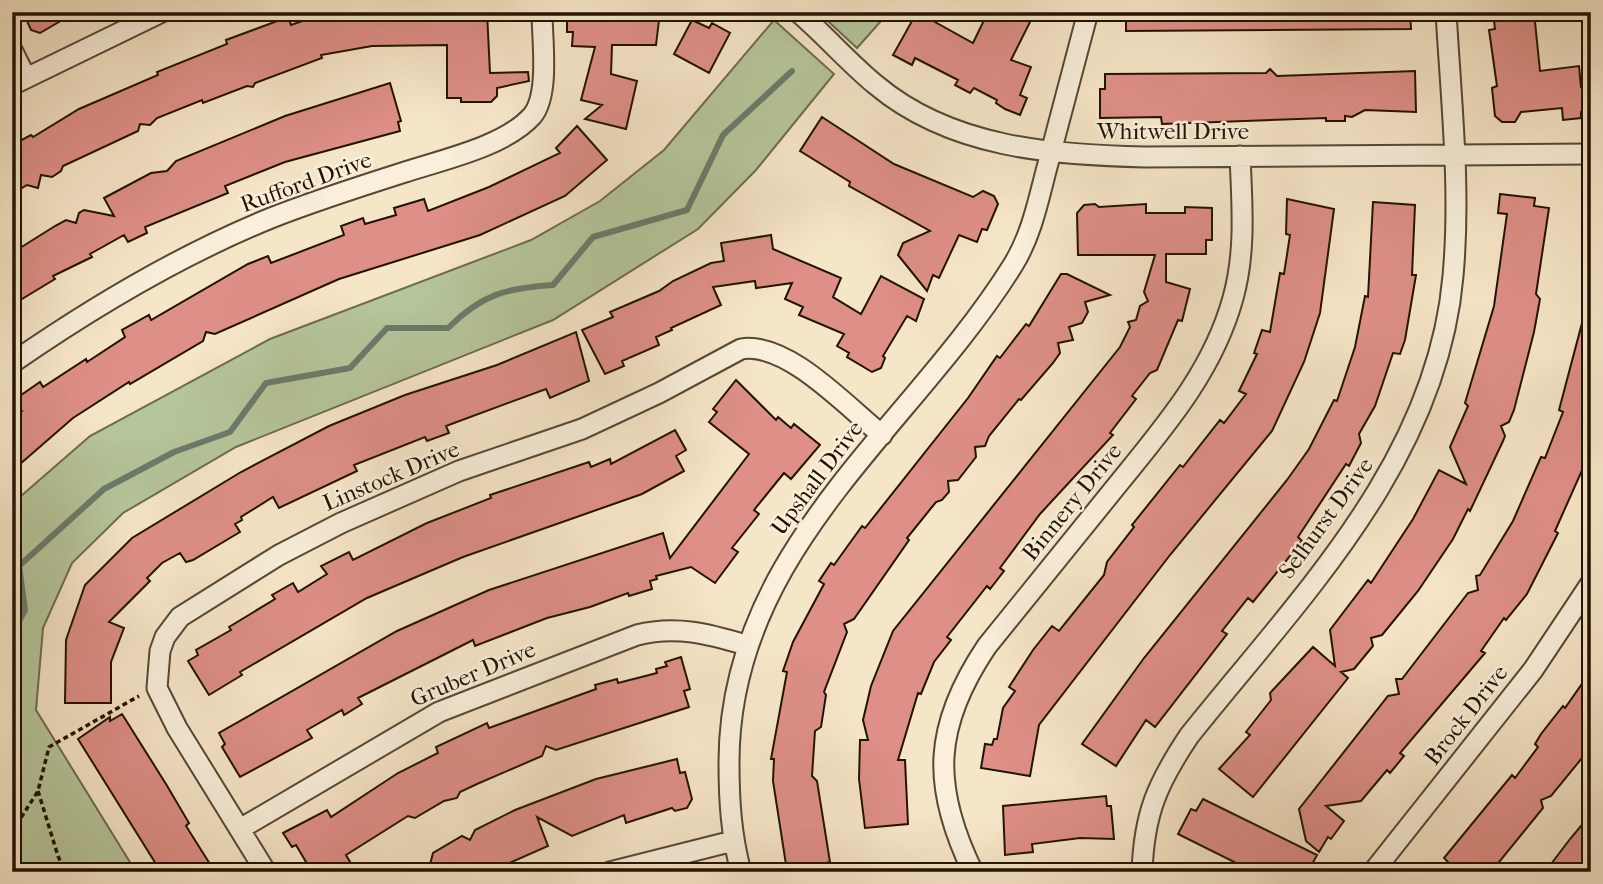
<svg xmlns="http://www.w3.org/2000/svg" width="1603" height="884" font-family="'IM FELL French Canon',serif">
  <rect width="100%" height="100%" fill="#f6e6c8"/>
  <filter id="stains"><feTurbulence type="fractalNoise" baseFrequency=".00286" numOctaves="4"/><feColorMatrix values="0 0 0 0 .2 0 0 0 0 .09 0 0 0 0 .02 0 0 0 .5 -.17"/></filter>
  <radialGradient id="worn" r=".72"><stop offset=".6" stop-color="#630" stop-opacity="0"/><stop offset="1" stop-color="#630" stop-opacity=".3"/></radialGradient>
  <!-- green -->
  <path fill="#b6c69b" stroke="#6c6c4e" stroke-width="2" d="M818,12H889L857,48Z
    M774,20L834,74L756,170L698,229L553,320L236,447L123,513L72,563L43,628L36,710L136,872H12L13,503L90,436L270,339L531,240L600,201L664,150Z"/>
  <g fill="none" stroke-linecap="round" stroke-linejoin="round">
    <!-- stream -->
    <path stroke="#6b7b6b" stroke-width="6" d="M12,634L25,610L19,566L104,489L174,452L230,432L266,383L350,368L387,328H448C482,294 507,288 553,285L593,237L687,210L723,135L792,71"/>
  </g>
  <!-- building -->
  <path fill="#de8f87" stroke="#211302" stroke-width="2" d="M23,12H76L40,33L31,30Z
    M319,12H487L490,73L528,72L529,81L497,88V96L491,102H461V98H447V45L372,46L321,55L322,58L255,83L253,87L247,86L203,103L202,100L157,118L150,125L140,124L138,131L63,166L61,171L52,177L41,175L38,188L27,185L12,194V145L31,135L33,137L79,109L158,75L157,72L227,44L226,40L288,17L291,25L320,15Z
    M567,12H660L656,45H612L611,74L637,81L626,129L585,119L602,105L581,100L595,47L572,46L573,32H567Z
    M917,12L973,43L988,12H1035L1011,60L1031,67L1020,95L1027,98L1020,115L1005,109L996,103L997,100L974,88L970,93L955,85L958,80L915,58L912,65L893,55Z
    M1126,12H1410L1411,29L1126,31Z
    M1493,12H1534L1540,71L1579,66L1581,87L1591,86V110L1581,112V118L1563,120L1562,108L1521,112L1515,122H1502L1495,116L1492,88L1497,86L1489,30L1495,29Z
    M692,20L709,28L712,23L730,33L709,73L674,54Z
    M1270,69L1277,76L1415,71L1416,112L1365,110L1352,117L1345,116V121H1326V118L1162,124L1161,117L1100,118V89H1105V74L1266,73Z
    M390,83L401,121L398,122L400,131L285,162L225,186L228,193L145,227L147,233L128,242L124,235L90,254L92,257L53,276L55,279L12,305V253L55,226L66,220L76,223L79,213L84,210L114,216L104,198L151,173L167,171L176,161L285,116Z
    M822,117L894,164L973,197L983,191L994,196L998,204L987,230L982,229L977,242L959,235L939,278L933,275L927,291L898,255L903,243L930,231L849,186L850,182L800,151Z
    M577,126L607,160L565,196L480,235L339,279L215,334L206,332L203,341L130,384L129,382L73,418L12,471V419L22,411L14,400L40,382L43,387L86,359L87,362L125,337L122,330L149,315L151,320L248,264L268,256L271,263L344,235L341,226L363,218L365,224L396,215L394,208L424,199L428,211L489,187L560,153L556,148Z
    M1500,194L1535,198L1534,206L1549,208L1536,294L1540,299L1534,332L1514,410L1509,422L1501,426L1505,436L1503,441L1470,511L1468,509L1453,539L1418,591L1382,635L1371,638L1373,646L1354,669L1341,672L1348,678L1253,797L1219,769L1250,735L1246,732L1271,700L1270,693L1313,647L1335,666L1330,630L1368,580L1371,583L1413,519L1439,470L1466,484L1450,447L1468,406L1465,403L1494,306L1507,214L1498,213Z
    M1287,199L1334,209L1320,313L1304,362L1272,431L1170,555L1039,725L1030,776L981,768L985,744L992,745L994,739H997L1003,708L1015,691L1009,687L1033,650L1052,626L1059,631L1104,575L1107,562L1134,527L1132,525L1180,465L1183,467L1220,420L1224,423L1246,394L1239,391L1257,354L1254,353L1262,330L1270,332L1280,273L1284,274L1290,235L1286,234Z
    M1373,202L1415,205L1412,275H1416L1405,340L1400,354L1393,353L1375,406L1359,434L1361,443L1349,466L1346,464L1298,537L1302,541L1253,602L1248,598L1222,631L1227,634L1155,727L1146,720L1116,766L1082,744L1144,658L1287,480L1309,449L1334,400L1337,401L1355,347L1365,296L1368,297Z
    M1095,204L1099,207L1146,204V213H1185V207L1212,208V240H1206V254H1166V282L1190,289L1182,321L1178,320L1157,370L1150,373L1132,396L1136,399L1110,433L1113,435L1040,514L1000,568L1004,571L990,589L987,586L947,637L951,640L934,662L921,694L918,693L898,760H905L908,824L865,828L859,779L860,740H868L863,720L871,686L893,631L1120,347L1130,327L1128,322L1136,320L1140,306L1148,301L1144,292L1155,255H1078L1077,213L1084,205Z
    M771,235L773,249L841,278L833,297L861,314L881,276L924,299L916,321L907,316L883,356L885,358L881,368L872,372L847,357L849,353L837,346L844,334L799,315L803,307L785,299L792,283L756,288L755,281L713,287L721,305L671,328L672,330L656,337L659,345L622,361L624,366L605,374L582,330L613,317L610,312L659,291L673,281L711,263L724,261L721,243Z
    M1061,274H1067L1110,295L1085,302L1088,312L1082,323L1069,327L1073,340L1058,343L1060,353L1053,363L1021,400L1019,399L989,436L985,446L975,447L976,457L958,480L948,481L949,492L942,500L936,502L907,538L909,540L854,619L844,624L847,632L824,692L826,695L821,727L815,731L812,776L817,781L830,862L787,871L773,781L774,759H771L787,672L783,671L793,642L824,584L819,581L831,563L834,565L862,526L865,528L968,398L997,356L1000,358L1026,324L1029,326Z
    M1586,308H1591V471L1583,468L1555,531L1558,533L1527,594L1506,620L1504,618L1481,651L1485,653L1400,753L1404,756L1390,773L1387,770L1361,801L1326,806L1344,821L1331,839L1328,837L1319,852L1306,841L1299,809L1388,696L1399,694L1396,679H1402L1468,593L1478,590L1476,576L1480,575L1513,521L1541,457L1545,458L1563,412L1559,410Z
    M576,332L589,381L550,398L546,389L454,423L446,426L449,433L427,441L425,437L354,465L357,471L279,508L273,497L241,517L242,520L235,524L240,532L193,560L186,562L180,553L162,563L147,578L150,581L109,622L124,628L111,662V703H65L66,640L85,585L132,538L241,472L329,426L405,395L497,365Z
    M736,380L776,420L778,417L791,428L794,424L820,445L791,479L784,473L754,510L759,514L732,548L738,552L715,583L691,567L656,576L657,579L650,581L652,589L629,596L628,593L590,607L547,618L475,646L473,640L358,698L362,704L344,715L342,710L307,730L312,738L240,777L222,747L225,744L219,733L397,631L489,590L663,533L670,558L749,454L709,422L717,412L713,409Z
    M675,430L686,450L676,456L684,471L642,494L463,557L367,598L240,672L242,675L209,695L188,661L198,655L196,650L231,630L229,627L275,599L272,595L293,583L298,592L327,574L321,566L349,552L353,560L427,523L491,498L490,495L589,462L591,467L610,459L611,464Z
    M681,657L690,689L684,691L689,707L556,750L546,746L542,756L477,784L460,792L457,798L444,801L415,818L408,816L346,855L356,872H312L296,845L292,847L283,833L327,810L331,817L398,773L438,753L436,747L487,723L489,728L596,689L595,685L617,679L618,683L657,673L656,669L667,666L665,662Z
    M1591,671V747L1551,796L1541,800L1543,808L1491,872H1440L1448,862L1444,858L1512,775L1515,778L1538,747L1535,744L1541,734L1563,706L1565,708Z
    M122,714L166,784L189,823L186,826L215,872H161L78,739L110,717V721Z
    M677,759L680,773L685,772L692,799L687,808L675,811L672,808L626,823L624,815L572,836L537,817L548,846L489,872H428L433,853L462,836L470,840L475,830L515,810L596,779Z
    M1106,796L1107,806H1111L1114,839L1080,838L1032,844L1033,852L1005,855L1003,806Z
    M1203,799L1317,855L1308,872H1269L1263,868L1254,872L1178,834L1191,809L1196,811Z
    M1591,814V872H1545L1570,839Z"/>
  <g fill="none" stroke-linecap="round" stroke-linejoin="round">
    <!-- street casing -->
    <g stroke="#564834" stroke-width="23">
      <path id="street" d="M798,12C825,35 849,63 876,85C951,148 1053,155 1145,157L1591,154
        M12,50L26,78
        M12,85L162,12
        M12,363C93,307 180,255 271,218C314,201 358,187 402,173C441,160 504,147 532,116C550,95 542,40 542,12
        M240,829L439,712L637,635C676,625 709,634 746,645
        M266,872L177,728L157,688L160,651L165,637L180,617L279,555L341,523L459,471L582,429L659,393L741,349C787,341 847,407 882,435
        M610,872L733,841
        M741,872C731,834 729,801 729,762C729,549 910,430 1013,265C1031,236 1038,202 1046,171C1060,118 1074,65 1088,12
        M973,872C931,786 933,726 987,646C1028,595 1069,545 1110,494C1159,433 1212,375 1233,298C1246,252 1242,204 1240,156
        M1142,872C1144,814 1157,784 1189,736C1299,598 1437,462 1453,276C1461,189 1451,100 1446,12
        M1373,872L1533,670L1591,583"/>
    </g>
    <!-- path -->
    <path stroke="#211302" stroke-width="3.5" stroke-dasharray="5 3.5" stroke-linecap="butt" d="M38,791L58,856L65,872
      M12,832L38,791L49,747L139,696"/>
    <!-- street -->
    <use href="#street" stroke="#f9efdb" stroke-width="19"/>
  </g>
  <g text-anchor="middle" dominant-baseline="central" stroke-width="5" stroke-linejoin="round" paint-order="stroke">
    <!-- street labels -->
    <g font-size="23" fill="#211302" stroke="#f9efdb">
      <text x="1173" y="131">Whitwell Drive</text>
      <text transform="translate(306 182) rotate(-20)">Rufford Drive</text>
      <text transform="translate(391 476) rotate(-23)">Linstock Drive</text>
      <text transform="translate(817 478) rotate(-53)">Upshall Drive</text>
      <text transform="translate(1072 502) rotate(-51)">Binnery Drive</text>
      <text transform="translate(1326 518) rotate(-54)">Selhurst Drive</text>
      <text transform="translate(473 674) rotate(-23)">Gruber Drive</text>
      <text transform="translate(1466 715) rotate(-52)">Brock Drive</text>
    </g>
  </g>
  <!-- margin -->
  <rect width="1603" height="884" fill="none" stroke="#f6e6c8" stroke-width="42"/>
  <rect x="14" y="14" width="1575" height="856" fill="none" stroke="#211302" stroke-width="3.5"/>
  <rect x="21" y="21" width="1561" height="842" fill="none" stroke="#211302" stroke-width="2"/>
  <rect width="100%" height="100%" filter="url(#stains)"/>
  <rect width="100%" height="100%" fill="url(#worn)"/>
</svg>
